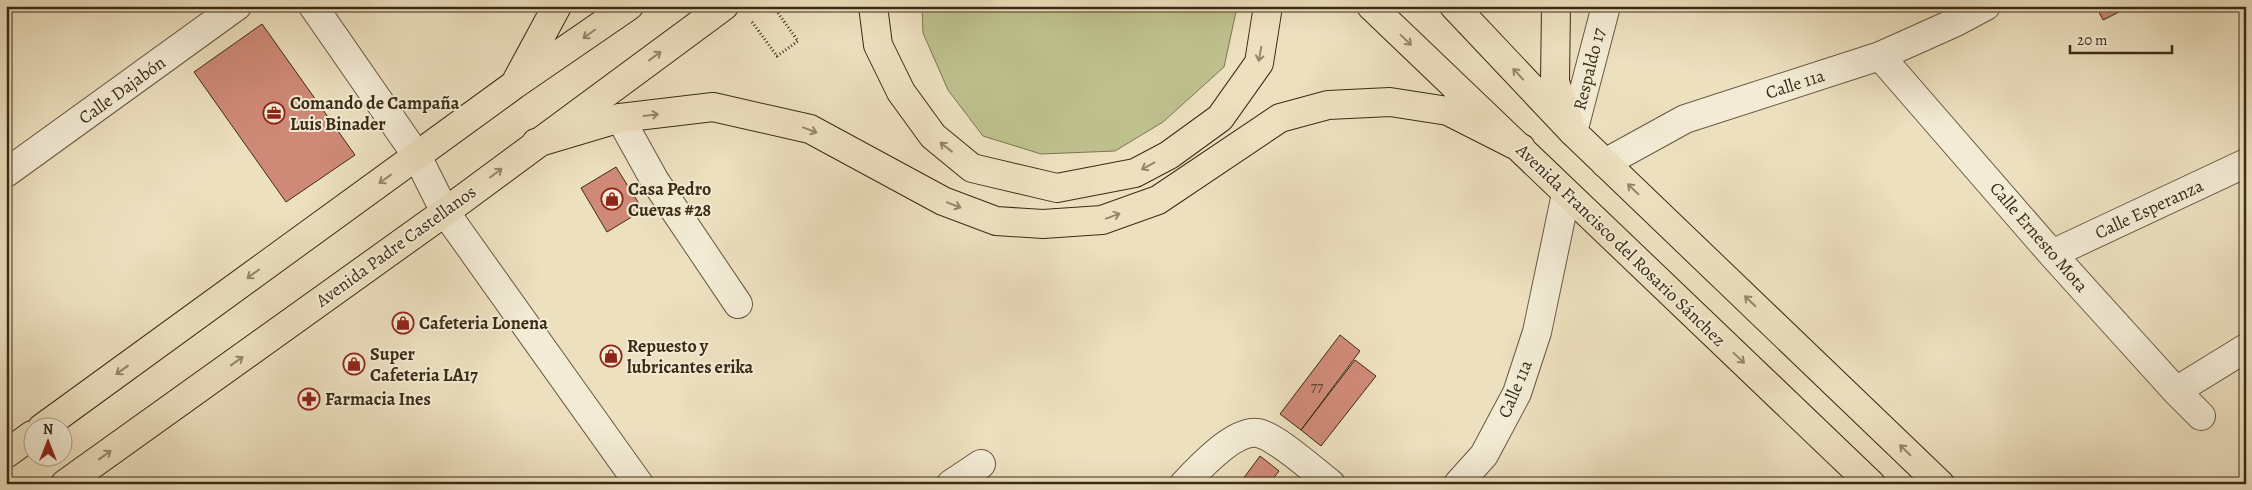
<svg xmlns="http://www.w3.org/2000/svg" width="2252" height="490" font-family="Alegreya,serif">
  <rect width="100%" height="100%" fill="#ede0bf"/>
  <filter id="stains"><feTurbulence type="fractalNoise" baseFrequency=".004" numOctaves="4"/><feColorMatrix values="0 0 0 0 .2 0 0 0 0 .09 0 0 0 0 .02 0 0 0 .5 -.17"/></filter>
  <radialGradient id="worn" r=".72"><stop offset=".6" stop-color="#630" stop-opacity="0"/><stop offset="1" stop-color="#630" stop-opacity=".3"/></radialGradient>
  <!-- green -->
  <path fill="#bec18e" stroke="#7c7652" d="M922,6H1237V7L1224,67L1163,122L1115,151L1041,154L983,136L948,90L923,33Z"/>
  <!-- building -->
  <path fill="#cf8a77" stroke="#3a2b15" d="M2096,6H2131L2103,20Z
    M262,24L355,155L286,202L194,72Z
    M616,167L643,210L607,232L581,188Z
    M1340,335L1360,351L1301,430L1280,414Z
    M1355,360L1376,376L1321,446L1301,430Z
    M1260,456L1279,471L1269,484H1249L1243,479Z"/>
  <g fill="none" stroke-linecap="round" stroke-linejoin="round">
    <!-- minor casing -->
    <g stroke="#675840" stroke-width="30">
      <path id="minor" d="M313,6L417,156L445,212L639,484
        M1880,56L2052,254L2176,391L2201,416
        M620,118L655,181L738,304
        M1573,132L1606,6
        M1605,163L1685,119L1880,56L1956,22L1986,6
        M6,173L237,6
        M2052,254L2246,163
        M2176,391L2246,348
        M951,484L981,464
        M1184,484C1199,468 1235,429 1258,433C1277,437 1314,471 1331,484
        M1458,484L1484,455L1517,393L1537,332L1566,194"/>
    </g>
    <!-- major casing -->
    <g stroke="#3a2b15" stroke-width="30">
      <path id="major" d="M873,6L878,45L901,92L933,136L972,168L1057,188L1135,173L1169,155L1220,118L1259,63L1268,6
        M1371,6L1871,484
        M1454,6L1573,132L1940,484
        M1556,6L1555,82L1569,122
        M517,80L557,6
        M536,143L620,118L713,107L810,129L943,201L996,221L1043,224L1102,220L1158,200L1280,118L1328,105L1390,102L1448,111L1521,148
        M42,428L514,85L629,6
        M6,454L32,435
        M65,484L445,212L724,6"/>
    </g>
    <!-- path -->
    <path stroke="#3a2b15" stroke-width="3" stroke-dasharray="1 2.5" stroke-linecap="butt" d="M752,22L777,56L798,41L773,6"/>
    <!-- minor -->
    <use href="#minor" stroke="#f3ebd5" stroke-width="28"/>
    <!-- major -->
    <use href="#major" stroke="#ede0bf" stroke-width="28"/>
  </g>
  <!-- one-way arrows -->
  <defs><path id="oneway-shaft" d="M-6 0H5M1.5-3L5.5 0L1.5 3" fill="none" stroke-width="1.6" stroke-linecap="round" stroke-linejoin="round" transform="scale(1.25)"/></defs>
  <g stroke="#94866a">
    <use href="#oneway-shaft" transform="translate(589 34) rotate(145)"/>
    <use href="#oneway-shaft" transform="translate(1406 40) rotate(43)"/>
    <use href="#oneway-shaft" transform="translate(1260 54) rotate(100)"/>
    <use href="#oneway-shaft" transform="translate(655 56) rotate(-36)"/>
    <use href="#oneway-shaft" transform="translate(1518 74) rotate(-133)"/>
    <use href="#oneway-shaft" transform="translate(651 115) rotate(-7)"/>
    <use href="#oneway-shaft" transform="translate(810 130) rotate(21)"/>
    <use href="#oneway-shaft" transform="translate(946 147) rotate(-142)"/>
    <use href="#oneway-shaft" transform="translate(1148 166) rotate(151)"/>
    <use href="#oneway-shaft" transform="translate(496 173) rotate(-37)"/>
    <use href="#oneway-shaft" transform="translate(385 179) rotate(144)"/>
    <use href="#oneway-shaft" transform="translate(1633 189) rotate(-136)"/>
    <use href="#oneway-shaft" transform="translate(954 205) rotate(21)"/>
    <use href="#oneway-shaft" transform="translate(1113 216) rotate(-20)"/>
    <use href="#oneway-shaft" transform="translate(253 274) rotate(144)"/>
    <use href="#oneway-shaft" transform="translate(1750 301) rotate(-136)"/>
    <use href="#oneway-shaft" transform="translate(1739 358) rotate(43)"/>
    <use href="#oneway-shaft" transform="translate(237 361) rotate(-36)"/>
    <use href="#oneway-shaft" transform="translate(122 370) rotate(144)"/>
    <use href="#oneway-shaft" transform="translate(1905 450) rotate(-136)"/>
    <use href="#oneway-shaft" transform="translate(105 455) rotate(-36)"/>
  </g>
  <!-- icons -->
  <defs>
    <g id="office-ring" transform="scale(1.125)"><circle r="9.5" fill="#f3ebd5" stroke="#8f2418" stroke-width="1.5"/><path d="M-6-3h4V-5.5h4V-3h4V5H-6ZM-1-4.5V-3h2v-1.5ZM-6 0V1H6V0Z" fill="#8f2418"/></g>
    <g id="shop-ring" transform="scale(1.125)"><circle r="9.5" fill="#f3ebd5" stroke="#8f2418" stroke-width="1.5"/><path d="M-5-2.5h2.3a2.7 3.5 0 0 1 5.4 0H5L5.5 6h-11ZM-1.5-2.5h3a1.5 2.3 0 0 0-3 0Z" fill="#8f2418"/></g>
    <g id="pharmacy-ring" transform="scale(1.125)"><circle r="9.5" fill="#f3ebd5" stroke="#8f2418" stroke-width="1.5"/><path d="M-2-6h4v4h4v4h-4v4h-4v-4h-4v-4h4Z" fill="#8f2418"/></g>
  </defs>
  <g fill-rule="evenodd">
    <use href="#office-ring" x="274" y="113"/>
    <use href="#shop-ring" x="612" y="199"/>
    <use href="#shop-ring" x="403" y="323"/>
    <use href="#shop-ring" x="611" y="356"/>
    <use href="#shop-ring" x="354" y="364"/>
    <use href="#pharmacy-ring" x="309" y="399"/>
  </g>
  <g text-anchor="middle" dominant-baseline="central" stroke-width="4" stroke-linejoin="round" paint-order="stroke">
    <!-- number labels -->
    <g font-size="15" fill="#5f432e">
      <text x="1317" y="387">77</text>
    </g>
    <!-- street labels -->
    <g font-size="18" fill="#3a2b15" stroke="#f3ebd5">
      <text transform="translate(1589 69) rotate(-76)">Respaldo 17</text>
      <text transform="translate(1795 84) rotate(-18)">Calle 11a</text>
      <text transform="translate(122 90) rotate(-36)">Calle Dajabón</text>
      <text transform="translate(2149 209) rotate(-25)">Calle Esperanza</text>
      <text transform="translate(2039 237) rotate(49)">Calle Ernesto Mota</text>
      <text transform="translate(1621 245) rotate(44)">Avenida Francisco del Rosario Sánchez</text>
      <text transform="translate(396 246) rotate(-36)">Avenida Padre Castellanos</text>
      <text transform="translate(1515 389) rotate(-67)">Calle 11a</text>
    </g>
    <!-- poi labels -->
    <g font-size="18" font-weight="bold" fill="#3a2b15" stroke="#f3ebd5" text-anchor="start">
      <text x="290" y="103">Comando de Campaña<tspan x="290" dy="21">Luis Binader</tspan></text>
      <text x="628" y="189">Casa Pedro<tspan x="628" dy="21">Cuevas #28</tspan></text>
      <text x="419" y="323">Cafeteria Lonena</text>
      <text x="627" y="346">Repuesto y<tspan x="627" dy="21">lubricantes erika</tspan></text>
      <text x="370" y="354">Super<tspan x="370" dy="21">Cafeteria LA17</tspan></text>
      <text x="325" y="399">Farmacia Ines</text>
    </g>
  </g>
  <!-- margin -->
  <rect width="2252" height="490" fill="none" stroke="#ede0bf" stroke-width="25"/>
  <rect x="8" y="8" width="2237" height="475" fill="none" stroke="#3a2b15" stroke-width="2.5"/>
  <rect x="12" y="12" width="2227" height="465" fill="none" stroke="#3a2b15"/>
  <!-- north arrow -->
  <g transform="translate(48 442)"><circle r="24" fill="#f3ebd5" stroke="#a99e88"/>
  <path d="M0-4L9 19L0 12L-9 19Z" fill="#8f2418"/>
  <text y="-8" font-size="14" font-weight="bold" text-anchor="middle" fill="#3a2b15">N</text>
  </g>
  <!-- scale -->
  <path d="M2070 45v8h102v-8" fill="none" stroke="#3a2b15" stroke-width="2.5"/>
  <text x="2077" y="45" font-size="15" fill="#3a2b15" stroke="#f3ebd5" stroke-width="4" paint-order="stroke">20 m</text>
  <rect width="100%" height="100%" filter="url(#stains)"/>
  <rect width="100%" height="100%" fill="url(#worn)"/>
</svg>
